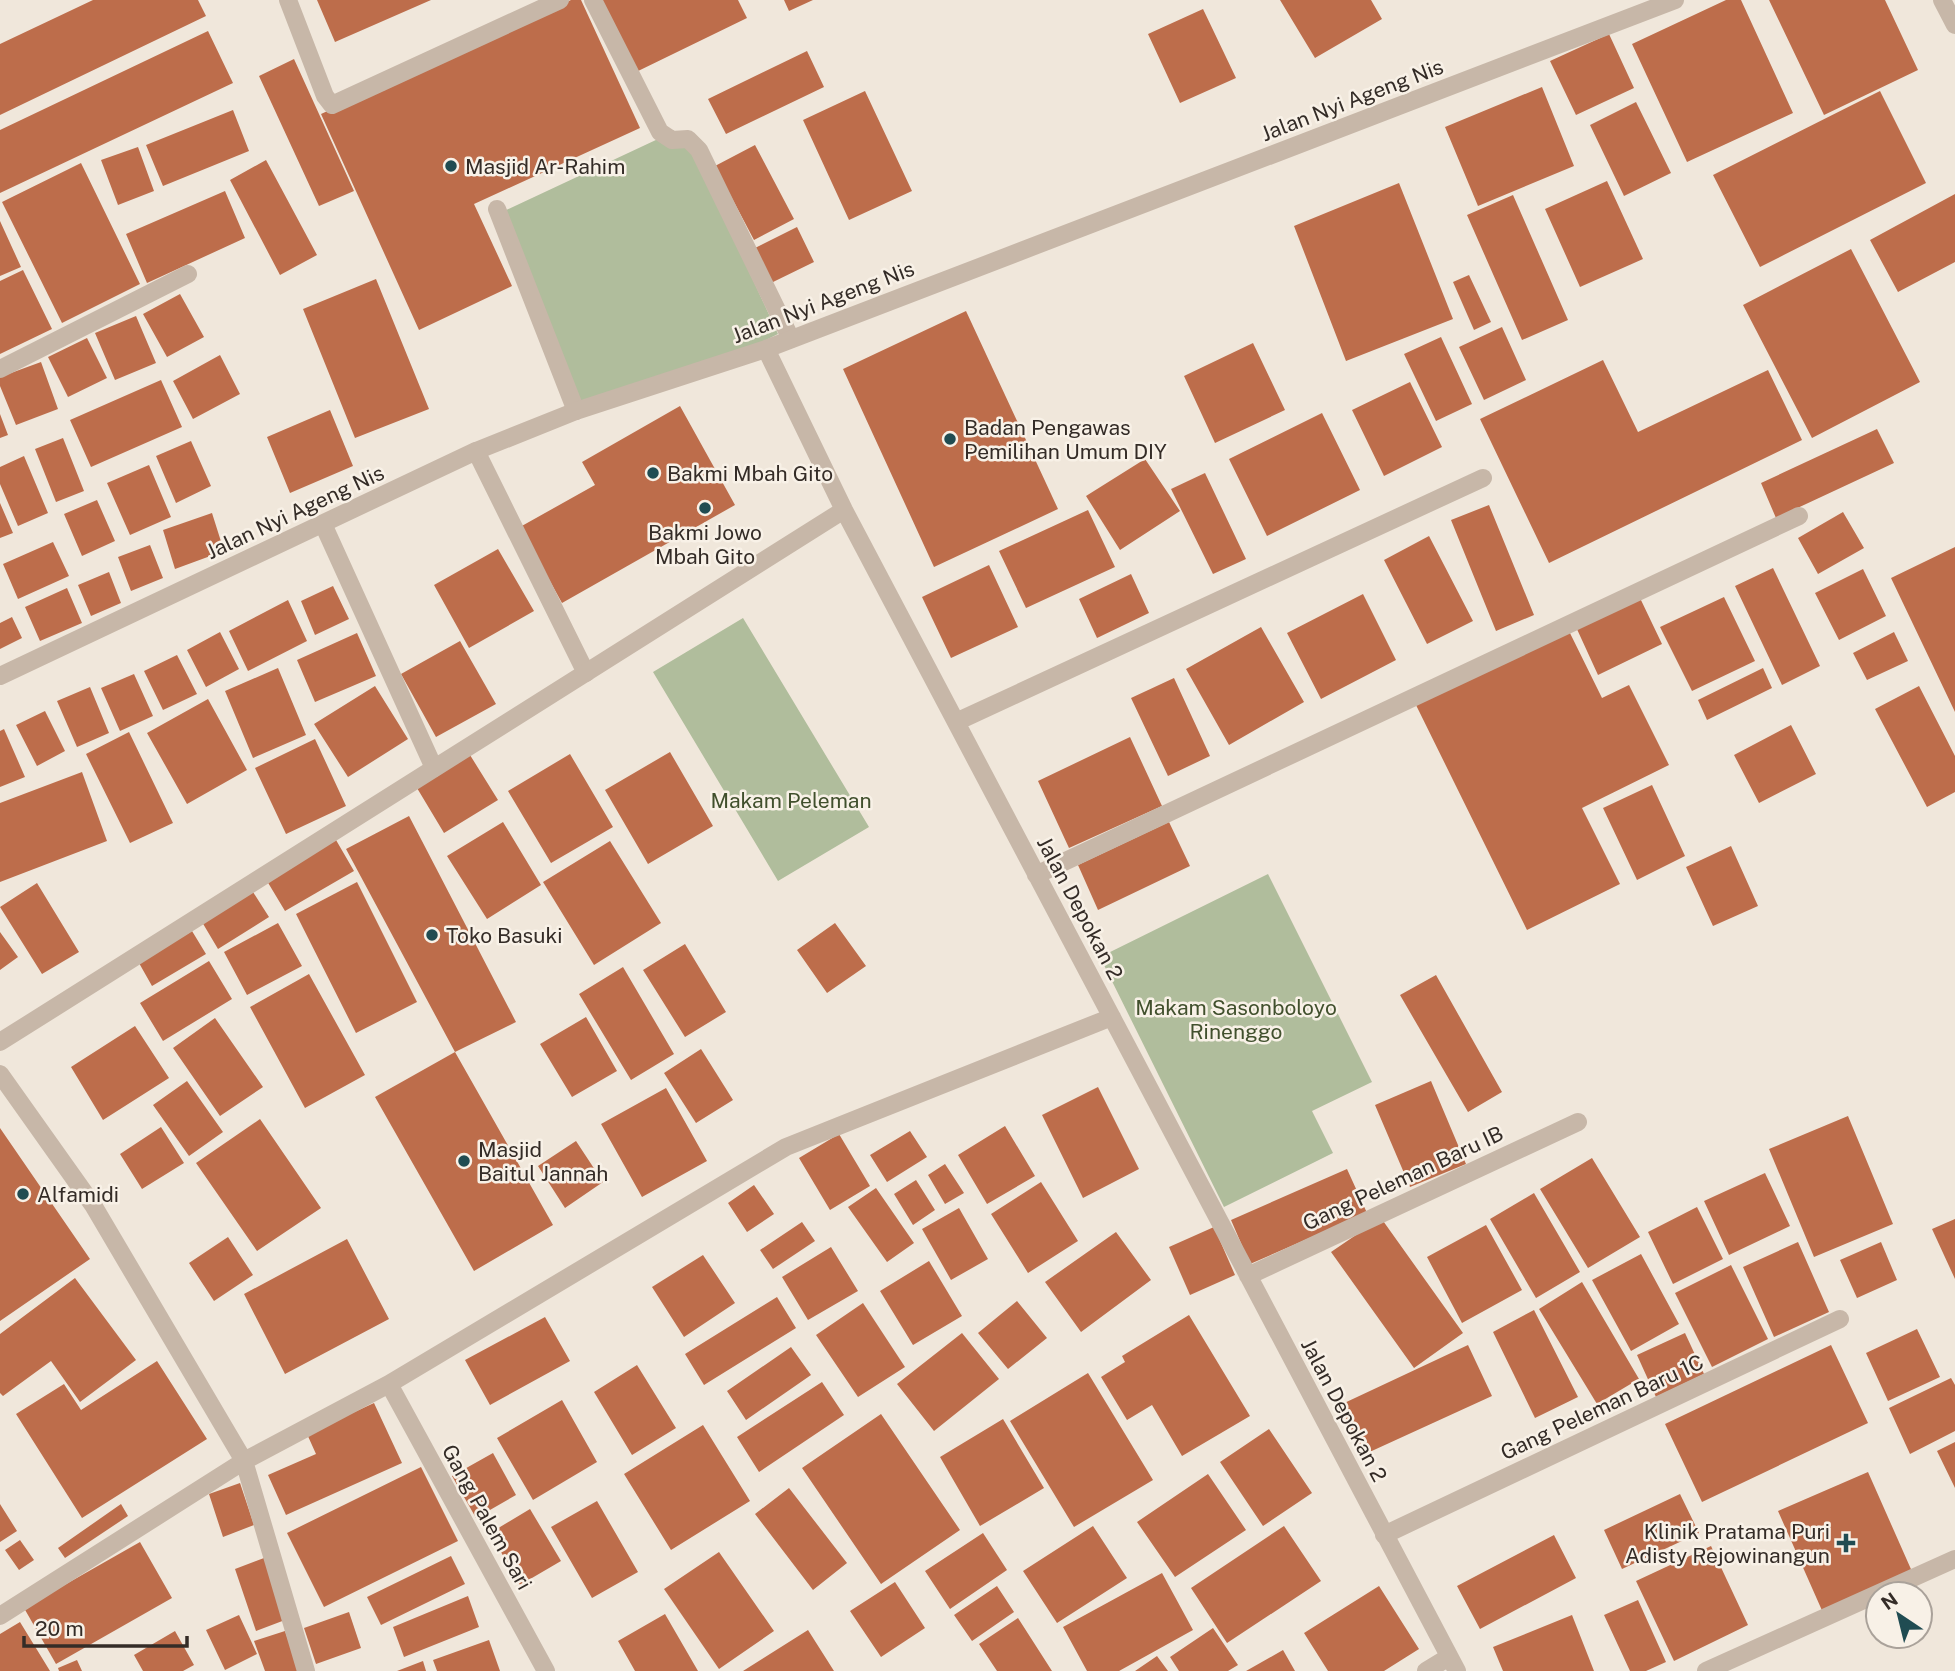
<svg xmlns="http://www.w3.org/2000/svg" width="1955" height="1671" font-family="'Public Sans',sans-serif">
  <rect width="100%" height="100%" fill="#f0e7db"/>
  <!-- green -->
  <path fill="#b0bd9c" d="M658,139L686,145L695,154L778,334L762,342L579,402L504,211Z
    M743,618L869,827L778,881L653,672Z
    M1268,874L1372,1082L1312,1111L1333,1153L1224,1207L1100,957Z"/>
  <!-- building -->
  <path fill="#bd6d4b" d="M93,0H198L206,16L0,115V44Z
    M317,0H431L335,42Z
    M571,0H581L640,128L474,204L512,286L419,330L321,114Z
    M602,0H738L747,18L634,73Z
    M784,0H813L789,11Z
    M1280,0H1371L1382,19L1315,58Z
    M1726,0H1741L1793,113L1687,162L1632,44Z
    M1769,0H1885L1918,70L1824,115Z
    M1203,9L1236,78L1180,103L1148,34Z
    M208,31L233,83L0,193V130Z
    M1609,34L1634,88L1576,115L1550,61Z
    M807,51L824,87L726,134L708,99Z
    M294,59L354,191L319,206L259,76Z
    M1542,87L1574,166L1478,206L1445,127Z
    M865,91L912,191L849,220L803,120Z
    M1880,91L1926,183L1760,267L1713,175Z
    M1636,102L1671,173L1624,196L1590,125Z
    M233,110L249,151L163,186L146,145Z
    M755,145L794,219L754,240L715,166Z
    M138,147L154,191L118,205L101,160Z
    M266,160L317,255L280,275L230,180Z
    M81,163L140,284L62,323L2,202Z
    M1607,181L1643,259L1580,287L1545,209Z
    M1399,183L1453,319L1346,361L1294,226Z
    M225,191L245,238L147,283L126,234Z
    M1955,194V262L1898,292L1870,240Z
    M1513,195L1568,320L1522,340L1467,215Z
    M0,221L21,267L0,276Z
    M797,227L814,262L771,283L753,249Z
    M1851,249L1920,382L1812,438L1743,305Z
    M23,270L52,329L0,354V281Z
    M1469,275L1491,322L1474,330L1453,282Z
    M376,279L429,409L355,438L303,309Z
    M180,294L204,337L167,357L143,314Z
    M966,311L1058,509L934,567L843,369Z
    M136,316L156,363L115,380L95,333Z
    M1502,327L1526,380L1484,400L1459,347Z
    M1441,337L1472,404L1436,421L1404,354Z
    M87,338L107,378L68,397L48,357Z
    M1253,343L1285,410L1215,443L1184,376Z
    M220,355L240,394L193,419L173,381Z
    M1603,360L1638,432L1768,370L1802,440L1549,563L1480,419Z
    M41,362L58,409L16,425L0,386V377Z
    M161,380L182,427L91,467L70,420Z
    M1410,382L1442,447L1384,476L1352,410Z
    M680,406L735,505L562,603L520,527L595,485L582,462Z
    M330,410L353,466L290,493L267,437Z
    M1322,413L1360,490L1267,536L1229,459Z
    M0,414L8,435L0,438Z
    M1877,429L1894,463L1776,518L1761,483Z
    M63,438L84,491L56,502L35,449Z
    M191,441L211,486L176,503L156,456Z
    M24,456L48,513L18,526L0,484V467Z
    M1145,459L1180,511L1120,550L1086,496Z
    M149,465L171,517L130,535L107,483Z
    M1205,473L1246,559L1213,574L1171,489Z
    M97,500L115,541L82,556L64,514Z
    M0,503L13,533L0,538Z
    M1489,505L1534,615L1496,631L1451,520Z
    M1088,510L1115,567L1026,608L999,551Z
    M1843,512L1864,548L1818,574L1798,538Z
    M212,513L224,551L175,569L163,530Z
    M1429,536L1473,621L1427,644L1384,560Z
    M53,542L69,576L18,599L3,564Z
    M150,545L163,578L131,591L118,557Z
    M1955,547V712L1891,578Z
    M498,549L534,611L469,648L434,585Z
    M989,565L1018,627L951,658L922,597Z
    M1773,568L1820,666L1782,685L1735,586Z
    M1863,569L1886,616L1839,640L1815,593Z
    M109,572L121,603L91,616L78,585Z
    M1131,574L1149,613L1097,638L1079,599Z
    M333,586L349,619L315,635L301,601Z
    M67,588L82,623L40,641L25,607Z
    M1363,594L1396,660L1321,699L1287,633Z
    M1724,597L1755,661L1692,691L1660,627Z
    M1640,598L1662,644L1598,675L1576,627Z
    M288,600L307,641L248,671L229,631Z
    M12,617L22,638L0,649V623Z
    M1261,627L1304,702L1229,745L1186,669Z
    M1567,627L1602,698L1629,685L1669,765L1582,808L1620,884L1527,930L1415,703Z
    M220,632L239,669L206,687L187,650Z
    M1894,632L1908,661L1867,680L1853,653Z
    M357,633L376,676L315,702L297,660Z
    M460,641L496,704L436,737L401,674Z
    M177,655L197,694L163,710L144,671Z
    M278,668L306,735L253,758L225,691Z
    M1763,668L1772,688L1707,720L1698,700Z
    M134,674L153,716L120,731L101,688Z
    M1174,678L1210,756L1168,776L1131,698Z
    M375,686L408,739L348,777L314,724Z
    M1919,686L1955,756V792L1927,807L1875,709Z
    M90,687L109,733L77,747L57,701Z
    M208,699L247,770L187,804L147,733Z
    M45,711L65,751L37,766L16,725Z
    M1791,725L1816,774L1759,803L1734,755Z
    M4,729L25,777L0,787V731Z
    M129,732L173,823L130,843L86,754Z
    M1130,737L1162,806L1069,848L1038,781Z
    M315,739L346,806L286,834L255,768Z
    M670,752L713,826L648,864L605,790Z
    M570,754L613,827L551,863L508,791Z
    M470,755L498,800L444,833L417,788Z
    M82,772L107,841L0,882V803Z
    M1652,785L1685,856L1637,880L1603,808Z
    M409,816L516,1022L455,1052L553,1225L474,1271L375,1097L455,1052L346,849Z
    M503,822L541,885L487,919L447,856Z
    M1169,822L1190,866L1098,910L1078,865Z
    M336,840L354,871L285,911L267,881Z
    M610,841L661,923L594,965L543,882Z
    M1731,846L1758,906L1713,926L1686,867Z
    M357,882L417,1002L356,1033L296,914Z
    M37,883L79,952L42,974L0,907Z
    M253,892L269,917L218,949L202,922Z
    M278,923L302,966L247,995L224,952Z
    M835,923L866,966L827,993L797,950Z
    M192,931L206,954L152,986L139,963Z
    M0,932L18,957L0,970Z
    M685,944L726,1012L685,1037L643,970Z
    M209,961L232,999L163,1041L140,1003Z
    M623,967L674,1054L631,1080L579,994Z
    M309,974L365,1075L305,1108L250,1007Z
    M1436,975L1502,1092L1468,1112L1400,995Z
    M586,1017L617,1071L572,1097L540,1044Z
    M215,1018L263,1087L220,1116L173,1048Z
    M135,1026L169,1078L103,1120L71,1067Z
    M701,1049L733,1100L696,1123L664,1073Z
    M187,1081L223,1132L189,1156L153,1105Z
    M1431,1081L1466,1164L1410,1187L1375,1105Z
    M1098,1087L1139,1169L1083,1198L1042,1115Z
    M666,1088L707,1161L642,1197L601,1124Z
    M1848,1116L1893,1224L1814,1257L1769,1149Z
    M260,1119L321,1208L257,1251L196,1163Z
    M1005,1126L1035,1176L987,1204L958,1155Z
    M161,1127L184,1163L142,1189L120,1154Z
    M0,1128L90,1259L0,1321Z
    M910,1131L927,1157L887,1182L870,1155Z
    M839,1134L870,1186L830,1210L799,1158Z
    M576,1141L603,1182L565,1208L538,1166Z
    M1592,1158L1640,1237L1588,1268L1540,1189Z
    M945,1164L964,1193L945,1204L928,1175Z
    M1347,1169L1367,1213L1250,1264L1231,1220Z
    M1765,1173L1790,1226L1729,1255L1704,1201Z
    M916,1180L935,1210L913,1225L894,1194Z
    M1041,1182L1078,1241L1028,1273L991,1214Z
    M754,1185L774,1214L747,1232L728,1203Z
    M876,1188L914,1243L887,1262L848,1207Z
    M1534,1193L1580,1272L1536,1298L1490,1219Z
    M1697,1207L1723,1259L1673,1284L1648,1232Z
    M959,1208L988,1259L951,1280L922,1229Z
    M1381,1218L1463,1333L1414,1368L1331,1252Z
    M1955,1219V1279L1932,1229Z
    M802,1222L815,1241L773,1269L760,1250Z
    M1486,1225L1522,1290L1462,1323L1427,1257Z
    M1214,1227L1235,1275L1190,1295L1169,1247Z
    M1116,1232L1151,1280L1081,1332L1045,1282Z
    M228,1237L253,1275L214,1301L189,1263Z
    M347,1239L389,1319L285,1374L244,1294Z
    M1798,1242L1829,1312L1774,1337L1743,1267Z
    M1881,1242L1897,1280L1857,1298L1840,1260Z
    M831,1247L858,1291L808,1320L782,1277Z
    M1641,1254L1679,1324L1631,1351L1592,1280Z
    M703,1255L735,1303L684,1337L652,1287Z
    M929,1261L962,1316L913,1345L880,1291Z
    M1731,1265L1768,1339L1712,1367L1675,1293Z
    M75,1278L136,1360L80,1402L51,1361L3,1396L0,1393V1334Z
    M1582,1282L1639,1379L1597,1404L1539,1309Z
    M777,1297L796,1328L704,1385L685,1354Z
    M1017,1301L1047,1338L1008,1369L978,1333Z
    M863,1303L905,1367L858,1397L816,1335Z
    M1534,1310L1578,1397L1535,1418L1493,1332Z
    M1189,1315L1250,1416L1182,1456L1152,1405L1127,1420L1101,1377L1125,1362L1122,1356Z
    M545,1317L570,1361L490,1405L465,1360Z
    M1917,1329L1940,1377L1888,1401L1866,1353Z
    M962,1333L999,1379L934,1431L897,1384Z
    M1685,1333L1704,1374L1656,1397L1637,1355Z
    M1468,1345L1492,1396L1363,1455L1340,1405Z
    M1831,1345L1868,1423L1702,1502L1665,1424Z
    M791,1347L811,1375L746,1420L727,1391Z
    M157,1361L207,1439L82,1518L16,1414L64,1384L81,1410Z
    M637,1365L676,1428L632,1455L594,1392Z
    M1088,1373L1153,1480L1074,1527L1010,1421Z
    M1951,1378L1955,1385V1431L1910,1454L1889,1408Z
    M822,1382L844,1415L759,1472L737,1437Z
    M562,1400L597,1462L533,1500L497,1438Z
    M374,1403L402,1463L286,1515L268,1475L316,1454L307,1434Z
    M881,1414L960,1530L881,1584L802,1468Z
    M1003,1419L1044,1488L980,1526L940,1457Z
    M703,1425L750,1501L671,1550L624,1474Z
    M1269,1429L1312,1493L1263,1526L1220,1462Z
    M1955,1442V1488L1937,1451Z
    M493,1453L516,1495L476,1518L452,1476Z
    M421,1467L458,1541L324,1607L287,1533Z
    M1868,1472L1914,1576L1824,1615L1778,1511Z
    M1208,1474L1246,1530L1175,1577L1137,1522Z
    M240,1483L254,1525L223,1537L209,1494Z
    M789,1488L847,1563L813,1590L755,1514Z
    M1680,1494L1699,1533L1622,1569L1604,1530Z
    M597,1501L638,1572L592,1598L551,1527Z
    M0,1504L17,1531L0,1542Z
    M121,1504L128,1516L65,1558L58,1548Z
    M530,1509L561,1561L520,1585L490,1533Z
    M1093,1526L1127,1578L1057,1623L1023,1571Z
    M1284,1526L1321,1581L1227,1643L1191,1588Z
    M983,1533L1007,1570L950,1609L925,1571Z
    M1554,1535L1576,1578L1480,1629L1457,1586Z
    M20,1540L34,1560L19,1570L5,1550Z
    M140,1542L172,1598L56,1664L24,1608Z
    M1711,1546L1748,1625L1674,1661L1636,1581Z
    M719,1552L774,1631L719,1669L664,1589Z
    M451,1556L465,1584L381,1625L367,1597Z
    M264,1558L285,1620L256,1631L235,1569Z
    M1162,1573L1193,1630L1119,1671H1087L1063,1627Z
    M895,1582L925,1628L881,1657L850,1611Z
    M997,1586L1014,1612L972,1641L954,1615Z
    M1379,1586L1419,1649L1384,1671H1328L1304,1633Z
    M468,1596L479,1627L404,1657L393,1627Z
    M1638,1600L1666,1662L1646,1671H1630L1604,1615Z
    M349,1612L361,1648L316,1664L304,1628Z
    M665,1614L698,1671H635L618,1641Z
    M239,1615L257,1654L225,1670L206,1630Z
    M1572,1615L1594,1671H1503L1493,1647Z
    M1018,1618L1052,1671H997L979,1644Z
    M20,1622L50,1671H0V1634Z
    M1213,1628L1238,1665L1228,1671H1179L1170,1657Z
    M808,1630L834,1671H743Z
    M175,1631L194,1665L183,1671H143L134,1655Z
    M285,1631L299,1671H265L254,1641Z
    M489,1640L500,1671H437L433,1660Z
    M1283,1650L1295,1671H1246Z
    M1157,1656L1168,1671H1135Z
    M77,1660L82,1671H59L58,1668Z
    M423,1661L426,1671H397Z"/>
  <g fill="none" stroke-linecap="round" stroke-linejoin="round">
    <!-- service -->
    <path stroke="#c7b7a8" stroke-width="18" d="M593,0L660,132L672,140L688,139L699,150L791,339
      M497,209L576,411
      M476,451L586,673
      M323,524L434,768"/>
    <!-- minor -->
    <path stroke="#c7b7a8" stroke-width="18" d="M288,0L325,96L332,105L560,0
      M1942,0L1955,25
      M766,349L844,510L1457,1671
      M0,369L188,274
      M0,676L476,451L576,411L766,349L1675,0
      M956,722L1483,478
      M1036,875L1799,516
      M0,1042L844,510
      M0,1074L93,1205L244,1461L389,1384L786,1147L1112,1017
      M1248,1276L1578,1122
      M389,1384L546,1671
      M1384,1535L1840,1319
      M0,1616L244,1461L306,1671
      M1426,1671L1449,1657
      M1706,1671L1955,1559"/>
  </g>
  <!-- markers -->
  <g fill="#204c52" stroke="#f8f1e7" stroke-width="2.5">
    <circle cx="451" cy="166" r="7"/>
    <circle cx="950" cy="439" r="7"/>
    <circle cx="653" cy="473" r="7"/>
    <circle cx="705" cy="508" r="7"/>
    <circle cx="432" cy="935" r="7"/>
    <circle cx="464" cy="1161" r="7"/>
    <circle cx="23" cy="1194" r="7"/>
    <path d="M1842.5 1532.5h7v7h7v7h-7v7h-7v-7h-7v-7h7z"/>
  </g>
  <g text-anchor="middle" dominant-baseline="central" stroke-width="5" stroke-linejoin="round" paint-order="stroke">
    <!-- street labels -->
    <g font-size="21" fill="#342c27" stroke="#f8f1e7">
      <text transform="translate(1352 100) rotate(-21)">Jalan Nyi Ageng Nis</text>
      <text transform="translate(823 302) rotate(-21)">Jalan Nyi Ageng Nis</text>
      <text transform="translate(295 512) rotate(-25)">Jalan Nyi Ageng Nis</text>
      <text transform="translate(1080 908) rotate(62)">Jalan Depokan 2</text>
      <text transform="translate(1403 1178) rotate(-25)">Gang Peleman Baru IB</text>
      <text transform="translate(1602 1407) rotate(-25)">Gang Peleman Baru 1C</text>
      <text transform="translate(1344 1410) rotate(62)">Jalan Depokan 2</text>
      <text transform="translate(487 1517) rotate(61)">Gang Palem Sari</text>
    </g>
    <!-- poi labels -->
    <g font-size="21" fill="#342c27" stroke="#f8f1e7" text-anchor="start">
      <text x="465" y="166">Masjid Ar-Rahim</text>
      <text x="964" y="427">Badan Pengawas<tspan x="964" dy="24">Pemilihan Umum DIY</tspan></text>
      <text x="667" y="473">Bakmi Mbah Gito</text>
      <text x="705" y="532" text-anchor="middle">Bakmi Jowo<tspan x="705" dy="24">Mbah Gito</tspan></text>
      <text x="446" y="935">Toko Basuki</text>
      <text x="478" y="1149">Masjid<tspan x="478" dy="24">Baitul Jannah</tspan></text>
      <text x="37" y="1194">Alfamidi</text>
      <text x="1830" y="1531" text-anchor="end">Klinik Pratama Puri<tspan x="1830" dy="24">Adisty Rejowinangun</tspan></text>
    </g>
    <!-- park labels -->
    <g font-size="21" fill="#41502d" stroke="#f8f1e7">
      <text x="791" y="800">Makam Peleman</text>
      <text x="1236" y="1007">Makam Sasonboloyo<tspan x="1236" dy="24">Rinenggo</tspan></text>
    </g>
  </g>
  <!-- north arrow -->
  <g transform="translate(1899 1615) rotate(325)"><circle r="33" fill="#f8f1e7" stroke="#aaa29a" stroke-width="2"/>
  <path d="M0-5L12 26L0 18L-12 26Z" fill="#204c52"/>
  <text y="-10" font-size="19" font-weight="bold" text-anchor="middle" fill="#342c27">N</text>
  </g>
  <!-- scale -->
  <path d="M24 1636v10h163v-10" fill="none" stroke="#342c27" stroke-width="3.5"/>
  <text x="35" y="1636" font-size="21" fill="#342c27" stroke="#f8f1e7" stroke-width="5" paint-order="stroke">20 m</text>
</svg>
